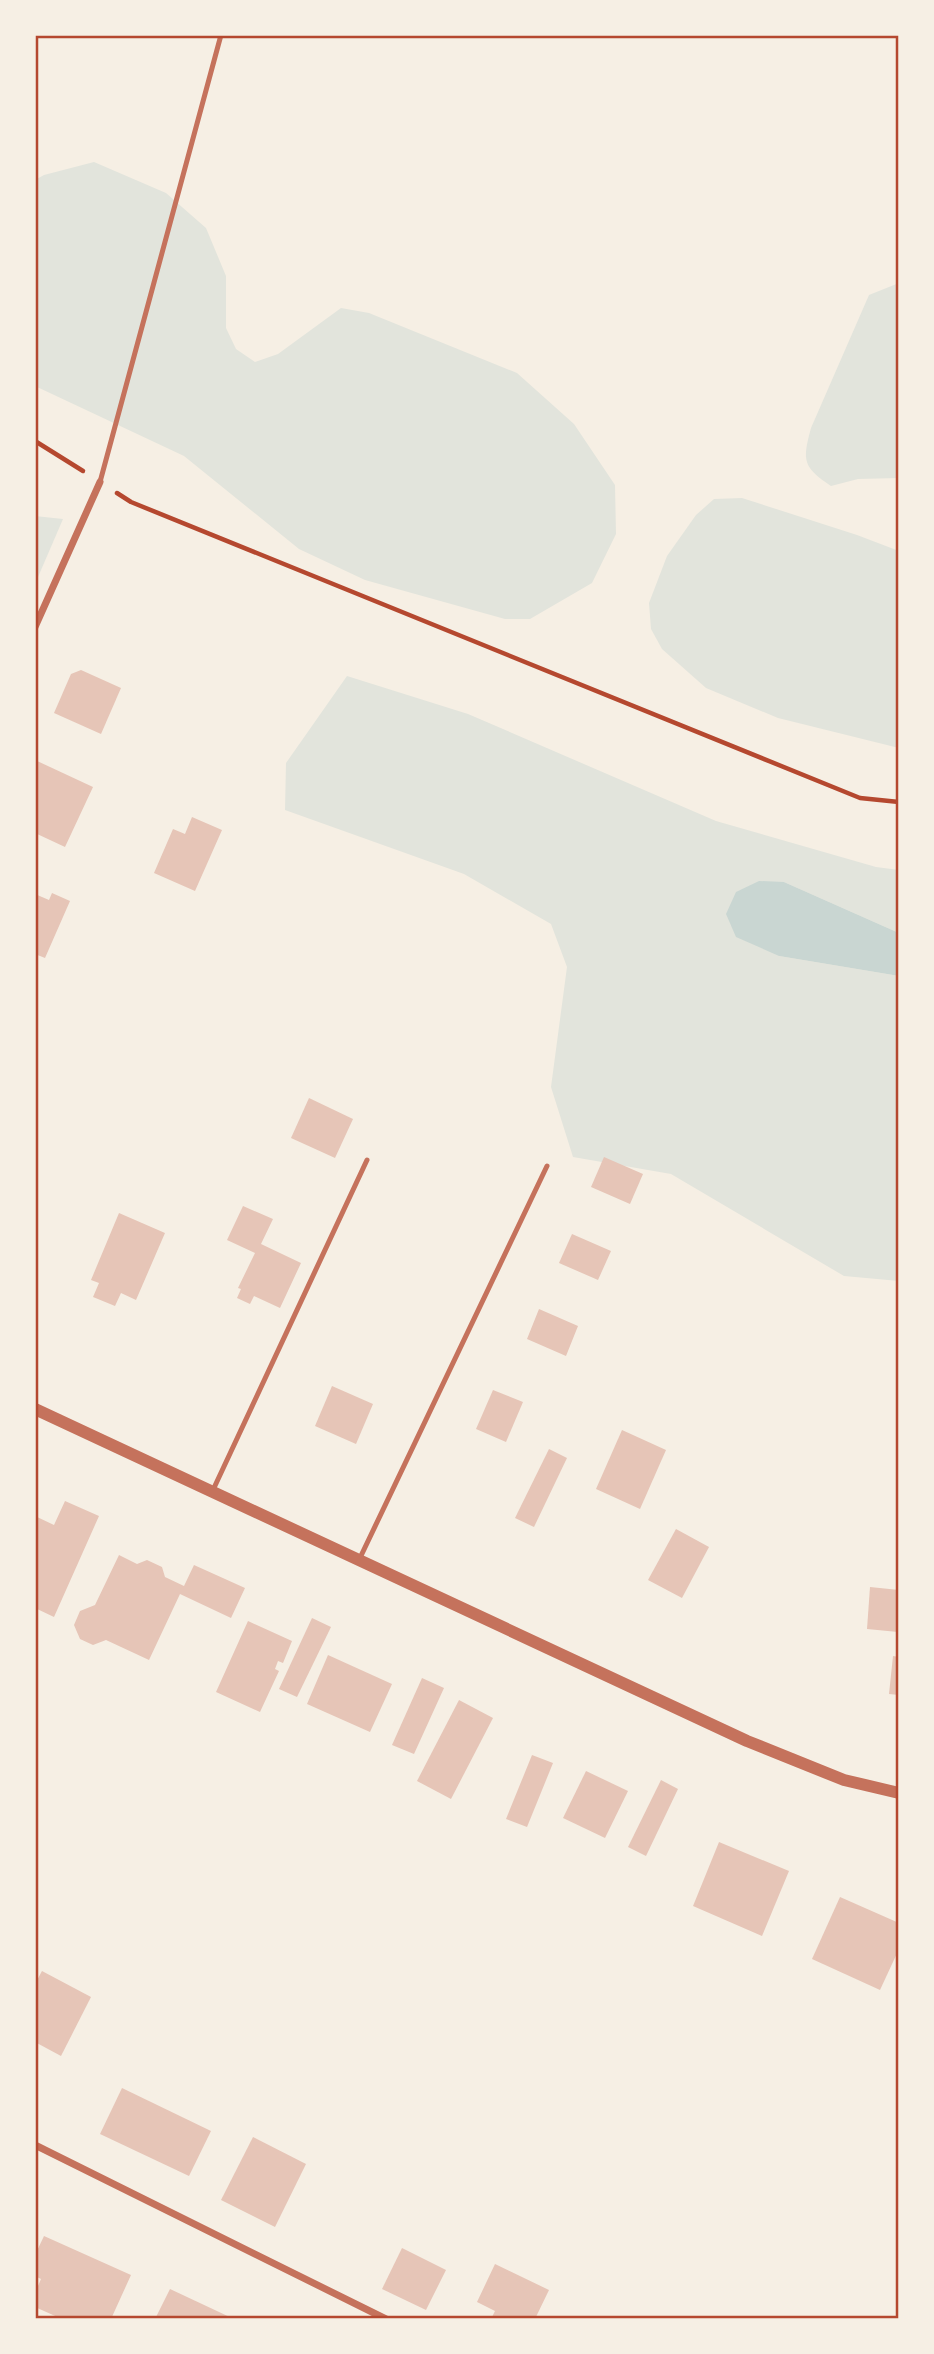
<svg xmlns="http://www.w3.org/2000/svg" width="934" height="2354" viewBox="0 0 934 2354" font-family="'Source Sans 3',sans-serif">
<rect width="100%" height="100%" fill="#f6efe4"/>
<!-- green -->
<g fill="#e2e4dc">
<polygon points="94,162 166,193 206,228 226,276 226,328 236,349 255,362 278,354 341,308 369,313 517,373 574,424 615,485 616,534 592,583 530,619 505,619 365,580 299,549 184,456 35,386 35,180 44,175"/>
<path d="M899 283V478L858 479 831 486C803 467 802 461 811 428L869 295Z"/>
<polygon points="742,498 857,535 899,551 899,748 778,718 706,688 662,649 651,629 649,603 667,556 696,515 714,499"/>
<polygon points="35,516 63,519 35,584"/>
<polygon points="347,676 468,714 716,821 876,867 899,870 899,933 784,882 779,956 899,976 899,1281 844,1276 671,1174 573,1157 551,1087 567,967 551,924 464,874 285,810 286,763"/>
</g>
<!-- water -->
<polygon fill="#c9d6d2" points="759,881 784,882 899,933 899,976 779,956 736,937 726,914 736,892"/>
<!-- building -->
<g fill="#e6c5b7">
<polygon points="81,670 121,688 101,734 54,713 71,674"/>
<polygon points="35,760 93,787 65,847 35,833"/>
<polygon points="192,817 222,830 195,891 154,873 173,829 185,834"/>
<polygon points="52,893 70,901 45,958 35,954 35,894 49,900"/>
<polygon points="309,1098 353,1119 335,1158 291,1138"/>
<polygon points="604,1157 643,1174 630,1204 591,1187"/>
<polygon points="243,1206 273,1219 261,1244 301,1263 280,1308 254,1296 250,1304 237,1298 241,1289 238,1288 255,1253 227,1240"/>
<polygon points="119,1213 165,1233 136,1300 121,1293 115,1306 93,1297 99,1283 91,1280"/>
<polygon points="572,1234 611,1251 598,1280 559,1263"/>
<polygon points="539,1309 578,1326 566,1356 527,1339"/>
<polygon points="332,1386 373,1404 356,1444 315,1426"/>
<polygon points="493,1390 523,1402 506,1442 476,1429"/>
<polygon points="622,1430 666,1450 640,1509 596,1489"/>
<polygon points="549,1449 567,1458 534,1527 515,1518"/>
<polygon points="65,1501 99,1516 54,1617 35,1608 35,1516 54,1525"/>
<polygon points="676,1529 709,1547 682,1598 648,1580"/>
<polygon points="119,1555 137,1564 147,1560 162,1567 165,1577 184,1586 194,1565 245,1588 231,1618 180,1594 149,1660 106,1640 93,1645 80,1639 74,1625 80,1611 95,1605"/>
<polygon points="870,1587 899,1590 898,1632 867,1629"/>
<polygon points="312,1618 331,1627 297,1697 279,1689"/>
<polygon points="248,1621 292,1641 283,1663 278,1661 275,1669 279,1671 260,1712 216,1692"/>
<polygon points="328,1655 392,1684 370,1732 307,1704"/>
<polygon points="893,1656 899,1657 899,1695 889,1694"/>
<polygon points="422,1678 444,1688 414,1754 392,1745"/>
<polygon points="459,1700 493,1718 451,1799 417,1781"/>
<polygon points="532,1755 553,1763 527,1827 506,1819"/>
<polygon points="586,1771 628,1791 605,1838 563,1818"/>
<polygon points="661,1780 678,1789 646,1856 628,1847"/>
<polygon points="719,1842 789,1871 762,1936 693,1906"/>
<polygon points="840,1897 899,1923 899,1949 880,1990 812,1959"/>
<polygon points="42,1971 91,1997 61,2056 35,2042 35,1984"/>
<polygon points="122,2088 211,2131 189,2176 100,2134"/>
<polygon points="253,2137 306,2164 275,2227 221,2200"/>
<polygon points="44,2236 131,2275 111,2319 62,2319 35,2307 35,2293 41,2279 35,2276 35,2255"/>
<polygon points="402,2248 446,2270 426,2310 382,2289"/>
<polygon points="495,2264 549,2290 535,2319 491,2319 495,2311 477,2302"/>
<polygon points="170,2289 234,2319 155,2319"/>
</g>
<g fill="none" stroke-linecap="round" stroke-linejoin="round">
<!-- path -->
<g stroke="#b5482f" stroke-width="4.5">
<polyline points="35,441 83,471"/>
<polyline points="117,493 131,502 860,798 899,802"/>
</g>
<!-- service -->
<g stroke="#c5725c" stroke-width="5">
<polyline points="100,482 221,35"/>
<polyline points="213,1490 367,1160"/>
<polyline points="359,1560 547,1166"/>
</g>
<!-- minor -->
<g stroke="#c5725c" stroke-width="7">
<polyline points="35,627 100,482"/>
<polyline points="35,2145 386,2319"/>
</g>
<!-- tertiary -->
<polyline stroke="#c5725c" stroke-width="12" points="35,1409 747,1741 844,1780 899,1793"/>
</g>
<!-- border -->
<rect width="934" height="2354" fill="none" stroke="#f6efe4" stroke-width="74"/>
<rect x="37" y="37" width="860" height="2280" fill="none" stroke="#b5482f" stroke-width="2.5"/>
</svg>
